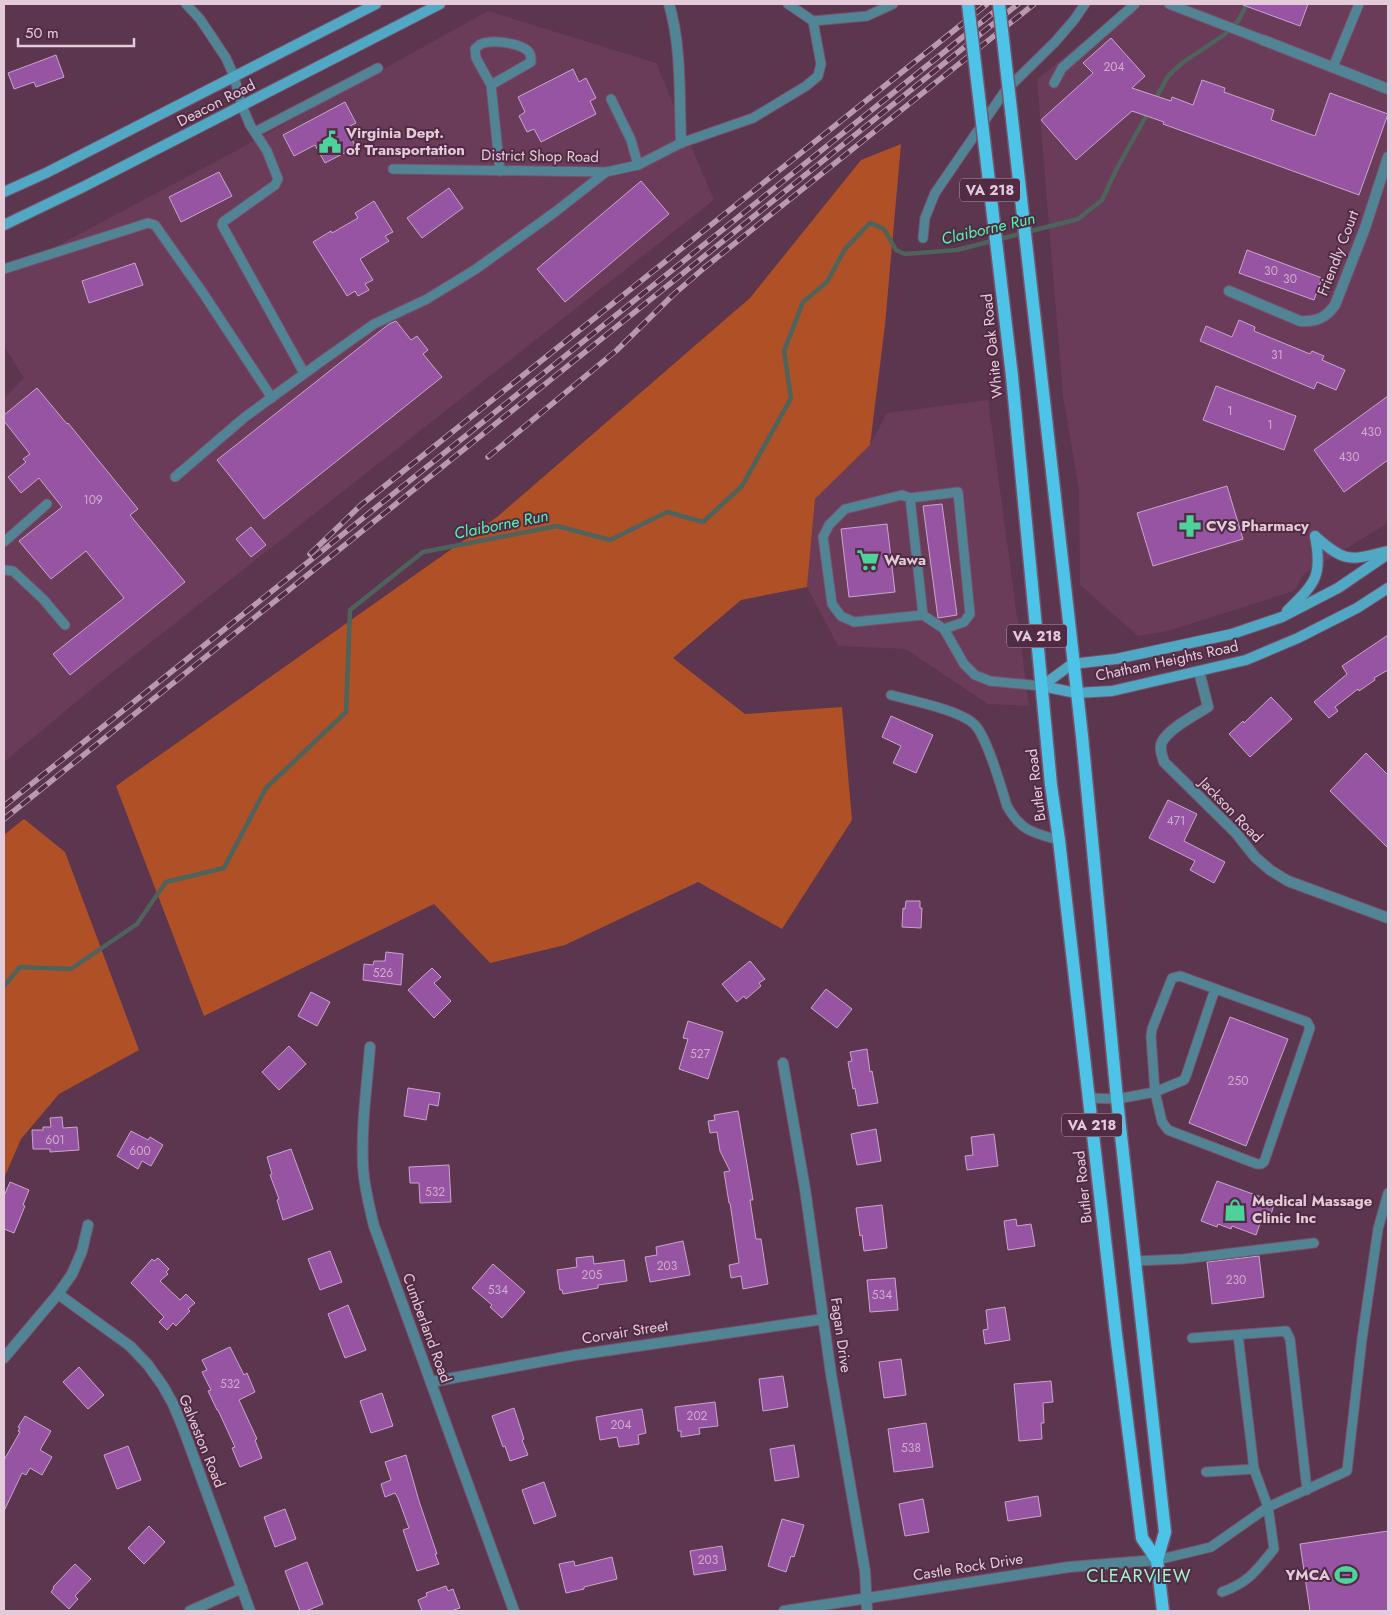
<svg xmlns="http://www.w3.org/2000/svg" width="1392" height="1615" viewBox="0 0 1392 1615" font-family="Jost,sans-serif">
<rect width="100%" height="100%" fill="#5c354e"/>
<!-- built -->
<g fill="#6a3c5a">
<polygon points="1130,4 1388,4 1388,523 1304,574 1294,591 1168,631 1138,636 1080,585 1079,490 1063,396 1037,79"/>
<polygon points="488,11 656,63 714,200 99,683 4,762 4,398 24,378 4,346 4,274 230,154"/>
<polygon points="988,400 1029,706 988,704 906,649 838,646 807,587 815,499 870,445 887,413"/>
</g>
<!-- forest -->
<g fill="#b05027">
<polygon points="901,144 885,325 870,445 815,499 807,587 741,600 673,658 745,714 842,707 852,820 782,929 698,882 565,945 490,963 434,904 204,1016 116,786 497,517 750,298 861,160"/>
<polygon points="24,819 65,852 139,1050 59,1094 21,1139 4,1178 4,835"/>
</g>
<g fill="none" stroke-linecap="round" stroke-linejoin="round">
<!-- stream -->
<g stroke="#4e635b" stroke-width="4.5">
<polyline points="1155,100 1168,76 1182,63 1224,35 1238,21 1247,4"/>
<polyline points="4,986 20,967 71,969 137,924 166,882 224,868 266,788 346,712 350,610 423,552 557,526 610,540 667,512 703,522 742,486 791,398 784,351 803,302 827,282 845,249 870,223 884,229 896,250 905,254 957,250 1078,219 1102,200 1117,168 1149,111"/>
</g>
</g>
<!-- building -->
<g fill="#9654a2" stroke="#c8a6cd">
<polygon points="1244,4 1308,4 1300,26 1243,5"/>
<polygon points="1111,38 1145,76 1132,88 1171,101 1172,97 1193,105 1202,80 1225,88 1224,92 1274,110 1271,120 1315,136 1330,93 1388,114 1359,195 1163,124 1164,122 1132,111 1076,160 1041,120 1093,73 1083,63"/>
<polygon points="56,55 64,77 36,87 34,82 14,89 8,73"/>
<polygon points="573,69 579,82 586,78 596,98 590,101 596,114 541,142 534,129 527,132 519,116 525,112 518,97"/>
<polygon points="345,102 356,123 346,128 356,147 325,163 315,145 294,156 283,135"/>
<polygon points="219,172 232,196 181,222 169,197"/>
<polygon points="641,181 669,214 565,302 537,269"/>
<polygon points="449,188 463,208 422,238 407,218"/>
<polygon points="374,201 393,232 385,236 389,241 360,259 373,280 365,284 369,290 358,296 355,291 347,296 313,242 331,231 332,233 358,218 355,213"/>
<polygon points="1247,250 1322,278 1314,300 1239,273"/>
<polygon points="135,263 143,285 89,303 82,281"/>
<polygon points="1239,320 1255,327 1254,331 1310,354 1312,351 1324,356 1322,360 1345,370 1336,390 1317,382 1314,389 1200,341 1206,326 1232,337"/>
<polygon points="396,321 411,340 417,336 428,350 423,354 442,377 264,519 217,460 389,324"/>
<polygon points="1216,386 1296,416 1284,450 1203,420"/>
<polygon points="37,388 67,424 68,423 138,509 130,515 185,582 70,675 53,654 124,598 86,551 51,579 19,541 62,507 39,478 21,493 8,477 26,462 23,459 30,454 4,421 4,415"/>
<polygon points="1388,396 1388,460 1344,492 1314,450"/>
<polygon points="1227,486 1243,539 1153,566 1137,513"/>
<polygon points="942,504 957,615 938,618 923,506"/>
<polygon points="887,524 895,592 849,597 841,529"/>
<polygon points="251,527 266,545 251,557 236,539"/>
<polygon points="1388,635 1388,670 1374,678 1375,680 1359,691 1358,689 1335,707 1338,711 1329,718 1314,702 1347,674 1342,666"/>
<polygon points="1271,697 1292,719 1250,757 1229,734 1243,721 1244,723"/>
<polygon points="891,716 933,735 916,773 893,763 901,746 882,737"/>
<polygon points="1366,753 1388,775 1388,848 1330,791"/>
<polygon points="1168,800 1197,814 1184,841 1225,862 1214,883 1190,870 1195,861 1149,838"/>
<polygon points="906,901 920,901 920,908 922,908 921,928 902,927 903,908 905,909"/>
<polygon points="386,952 403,954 401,985 363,980 364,964 373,965 374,961 385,961"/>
<polygon points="750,961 765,979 759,983 761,986 746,999 744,996 737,1002 722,984"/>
<polygon points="432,968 441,977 434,983 451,1001 434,1018 408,990"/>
<polygon points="826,989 852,1009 837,1028 811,1008"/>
<polygon points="311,992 330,1002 317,1026 298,1016"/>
<polygon points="1230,1017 1288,1039 1246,1146 1189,1123"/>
<polygon points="688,1021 723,1032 708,1079 679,1069 688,1039 683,1038"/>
<polygon points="289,1046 306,1064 279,1090 262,1072"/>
<polygon points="867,1049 870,1072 872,1071 878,1103 858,1106 855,1088 853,1089 848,1062 852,1061 850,1052"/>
<polygon points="408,1088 440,1093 438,1106 429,1104 426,1120 404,1116"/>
<polygon points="738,1111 753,1200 750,1200 756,1239 761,1239 768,1284 743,1289 741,1276 731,1278 729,1265 739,1263 730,1203 729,1203 724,1172 730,1171 720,1151 717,1132 710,1133 708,1121 715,1120 714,1115"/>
<polygon points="62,1117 63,1128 77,1127 79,1150 50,1152 50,1149 33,1149 32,1130 43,1130 43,1127 51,1127 50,1118"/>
<polygon points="876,1129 881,1161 857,1165 851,1134"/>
<polygon points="131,1131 148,1140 150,1137 163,1145 151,1166 142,1161 138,1169 117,1156"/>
<polygon points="994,1134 998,1166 967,1170 965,1156 973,1155 971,1137"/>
<polygon points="291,1149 313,1209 283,1220 277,1200 279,1199 270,1175 272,1174 267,1157"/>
<polygon points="449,1165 451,1202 420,1203 419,1183 410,1183 409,1167"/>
<polygon points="1217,1181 1275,1202 1270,1217 1263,1215 1256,1235 1232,1226 1231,1229 1218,1224 1217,1227 1201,1221"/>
<polygon points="10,1182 29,1190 23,1205 25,1206 14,1233 4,1229 4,1196"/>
<polygon points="882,1205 887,1248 864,1251 862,1235 860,1236 856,1208"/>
<polygon points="1016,1219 1017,1226 1031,1224 1035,1246 1008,1250 1004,1221"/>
<polygon points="683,1241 690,1275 650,1282 645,1257 657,1255 656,1247"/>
<polygon points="330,1251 342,1282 320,1290 308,1259"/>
<polygon points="593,1256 594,1264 624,1260 627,1281 598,1285 598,1288 563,1294 562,1290 560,1290 557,1270 577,1267 576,1258"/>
<polygon points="1259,1256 1264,1297 1212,1304 1207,1262"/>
<polygon points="158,1258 169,1269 166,1272 168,1274 160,1281 180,1300 186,1294 195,1303 188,1309 190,1311 176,1326 173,1323 167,1330 159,1322 164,1317 131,1283 152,1259 154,1261"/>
<polygon points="493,1264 525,1292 502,1318 490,1307 492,1305 472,1288"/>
<polygon points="895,1278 898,1310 870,1312 867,1280"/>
<polygon points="348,1305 366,1350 345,1358 328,1314"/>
<polygon points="1005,1307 1010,1340 985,1344 983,1330 988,1329 986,1310"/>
<polygon points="230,1347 244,1375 247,1373 255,1392 239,1400 257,1439 255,1440 262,1458 240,1467 232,1448 235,1447 218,1410 217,1410 208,1391 211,1390 202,1372 207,1370 202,1360"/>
<polygon points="901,1359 906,1395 884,1398 879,1362"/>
<polygon points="79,1367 104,1395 88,1409 63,1382"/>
<polygon points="783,1376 788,1407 763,1411 759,1379"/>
<polygon points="1051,1381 1053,1402 1043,1403 1044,1423 1041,1423 1042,1439 1019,1441 1014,1384"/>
<polygon points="382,1393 393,1426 371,1433 360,1401"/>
<polygon points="715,1402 718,1426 699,1428 700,1434 681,1437 681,1431 678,1431 675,1407"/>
<polygon points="514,1408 524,1439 522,1440 528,1455 510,1461 505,1446 503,1447 492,1416"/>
<polygon points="642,1409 646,1433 638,1435 639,1444 619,1447 617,1437 600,1440 596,1417"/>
<polygon points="25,1416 51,1431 40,1450 52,1457 42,1475 30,1468 26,1475 22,1473 4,1511 4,1460 20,1432 18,1431 20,1428 18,1427"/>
<polygon points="926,1423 933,1467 894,1472 888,1429"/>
<polygon points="794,1445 799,1477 775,1481 770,1449"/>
<polygon points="128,1446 141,1480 117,1489 104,1455"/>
<polygon points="406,1455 419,1501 437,1554 435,1554 439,1564 417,1571 403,1530 409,1528 398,1498 395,1493 385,1497 381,1484 391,1480 385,1462"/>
<polygon points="544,1482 556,1516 534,1524 522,1490"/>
<polygon points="1038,1496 1041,1516 1008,1521 1005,1502"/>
<polygon points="923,1499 929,1532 905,1536 899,1504"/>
<polygon points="285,1509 296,1539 275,1547 264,1517"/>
<polygon points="782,1519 804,1525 794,1557 791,1556 786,1572 768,1566"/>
<polygon points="149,1526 165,1542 144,1564 128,1548"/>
<polygon points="1388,1531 1388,1611 1310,1611 1300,1544"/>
<polygon points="722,1546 726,1570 694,1575 690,1551"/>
<polygon points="612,1557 617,1579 584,1587 584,1589 566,1593 559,1564 574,1561 575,1566"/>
<polygon points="307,1562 323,1604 306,1611 300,1611 285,1571"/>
<polygon points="75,1564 91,1579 75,1596 78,1599 69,1609 51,1592 54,1588 53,1587"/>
<polygon points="446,1586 448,1591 453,1589 460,1608 451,1611 422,1611 418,1600 427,1596 426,1593"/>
</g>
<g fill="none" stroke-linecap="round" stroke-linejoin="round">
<defs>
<g id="lane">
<polyline points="186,4 200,19 226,58 234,76 242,106 250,125 267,151 278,179 275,185 223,222 222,225 304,373"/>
<polyline points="788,4 813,21 867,16 893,4"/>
<polyline points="1169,4 1263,40"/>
<polyline points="1333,67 1359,4"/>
<polyline points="1054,83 1062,68 1135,4"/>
<path d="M491 85 531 62C531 57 531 54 528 51 520 43 491 39 481 44 479 45 477 47 475 49L476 58 491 85 500 171"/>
<polyline points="611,99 631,140 638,165"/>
<polyline points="255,132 378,68"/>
<polyline points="393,169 606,172 638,165 681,143 753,118 806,86 818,76 821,64 813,21"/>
<polyline points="923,238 925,218 935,193 1005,91 1055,42 1074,20 1085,4"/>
<polyline points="4,269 148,223 155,225 203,293 272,398"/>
<polyline points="175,477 245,417 319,363 374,324 427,299 476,269 555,212 606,172"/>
<polyline points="910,498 958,492 970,614 964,622 944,629"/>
<polyline points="4,542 47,504"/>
<polyline points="4,570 13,571 43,599 65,625"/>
<polyline points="923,615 910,498 902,495 845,509 829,525 823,537 832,604 841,616 854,622 923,615 944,629 964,664 975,675 990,681 1042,686"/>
<path d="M891 695C913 701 959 710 974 724 987 736 1001 787 1007 806 1021 831 1033 833 1059 840"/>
<polyline points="1089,1098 1117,1099 1155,1092 1162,1122 1168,1130 1257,1164 1261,1164 1264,1162 1310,1028 1307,1022 1180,976 1172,978 1152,1029 1151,1037 1155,1092 1184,1080 1186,1076 1215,989"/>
<polyline points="1135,1261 1183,1259 1314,1243"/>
<polyline points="1192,1338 1286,1331 1290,1339 1307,1490"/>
<polyline points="1206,1472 1254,1469"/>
<polyline points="1157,1560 1211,1547 1268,1507 1347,1471 1362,1339 1378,1229 1388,1193"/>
<path d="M1222 1592C1249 1582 1256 1571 1274 1549L1268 1507 1254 1469 1238 1335"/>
</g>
<g id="street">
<path d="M669 4C682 48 679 97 681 143"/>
<polyline points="1263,40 1388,89"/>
<path d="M1229 291 1300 321C1316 322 1326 318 1335 305L1365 228 1388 157"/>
<path d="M1199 671 1208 707C1195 715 1168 729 1162 742 1159 748 1162 755 1164 762L1236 833 1255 857 1270 870 1288 881 1388 918"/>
<path d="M370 1047C367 1086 361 1126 363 1166 364 1186 369 1206 374 1226L514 1611"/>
<polyline points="783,1063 805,1189 831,1374 865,1571 867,1611"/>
<polyline points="58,1294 130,1346 148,1365 163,1386 173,1404 183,1428 250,1611"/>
<polyline points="4,1358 58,1294 72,1274 82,1251 88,1225"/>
<polyline points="431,1382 576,1355 824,1319"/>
<polyline points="190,1611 242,1588"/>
<polyline points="784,1611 1069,1567 1157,1560"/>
</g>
<g id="secondary">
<polyline points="4,192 46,173 376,4"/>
<polyline points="4,225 83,187 440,4"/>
<path d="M1315 536C1346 564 1350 560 1388 551"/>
<path d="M1287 611C1315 583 1323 577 1315 536"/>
<polyline points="1042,686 1072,664 1116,659 1232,634 1282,617 1338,588 1388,554"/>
<polyline points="1042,686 1076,693 1112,691 1246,660 1298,638 1357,608 1388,588"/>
</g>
<g id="primary">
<polyline points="1016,154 1082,736 1117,1099 1165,1532 1157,1560 1163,1611"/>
<polyline points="1012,376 1051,785 1059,840 1116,1334 1142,1538 1157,1560"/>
</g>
</defs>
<!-- lane casing -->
<use href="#lane" stroke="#77536a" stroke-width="11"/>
<!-- street casing -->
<use href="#street" stroke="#77536a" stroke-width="12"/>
<!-- secondary casing -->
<use href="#secondary" stroke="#77536a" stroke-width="12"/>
<!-- primary casing -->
<use href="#primary" stroke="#77536a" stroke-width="15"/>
<!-- lane -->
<use href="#lane" stroke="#518596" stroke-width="9"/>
<!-- street -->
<use href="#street" stroke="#518596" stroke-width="10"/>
<!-- secondary -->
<use href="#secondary" stroke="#50a8c4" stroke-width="10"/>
<!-- primary -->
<use href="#primary" stroke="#4cc3e7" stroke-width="12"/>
<defs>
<g id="rail">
<polyline points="488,457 617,350 673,295 704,268 1034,4"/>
<polyline points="310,554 361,505 987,4"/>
<polyline points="4,806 1004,4"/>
<polyline points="4,819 1018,4"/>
</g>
</defs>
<!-- rail casing -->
<use href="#rail" stroke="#b89aad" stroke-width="5.5"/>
<!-- rail -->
<use href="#rail" stroke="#512b44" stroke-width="4" stroke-dasharray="11" stroke-linecap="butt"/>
<defs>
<g id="primary-bridge">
<polyline points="968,4 1012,376"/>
<polyline points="999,4 1016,154"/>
</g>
</defs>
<!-- primary-bridge casing -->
<use href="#primary-bridge" stroke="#77536a" stroke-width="15" stroke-linecap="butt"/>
<!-- primary-bridge -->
<use href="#primary-bridge" stroke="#4cc3e7" stroke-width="12"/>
</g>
<!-- icons -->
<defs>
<symbol id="civic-bare" viewBox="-9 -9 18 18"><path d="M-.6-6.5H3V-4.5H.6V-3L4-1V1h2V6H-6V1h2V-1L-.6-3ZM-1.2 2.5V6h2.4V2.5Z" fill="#4dd39a" stroke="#512b44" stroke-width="2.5" paint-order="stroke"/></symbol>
<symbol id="pharmacy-bare" viewBox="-9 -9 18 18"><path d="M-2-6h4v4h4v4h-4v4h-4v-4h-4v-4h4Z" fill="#4dd39a" stroke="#512b44" stroke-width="2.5" paint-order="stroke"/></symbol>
<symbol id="supermarket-bare" viewBox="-9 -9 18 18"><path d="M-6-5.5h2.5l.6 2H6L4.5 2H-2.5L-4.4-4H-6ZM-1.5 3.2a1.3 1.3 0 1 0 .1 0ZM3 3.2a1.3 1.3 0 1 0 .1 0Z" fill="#4dd39a" stroke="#512b44" stroke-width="2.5" paint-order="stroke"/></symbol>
<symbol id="shop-bare" viewBox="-9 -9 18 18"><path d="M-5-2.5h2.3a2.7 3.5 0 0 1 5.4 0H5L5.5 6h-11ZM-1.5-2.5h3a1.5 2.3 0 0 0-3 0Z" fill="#4dd39a" stroke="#512b44" stroke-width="2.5" paint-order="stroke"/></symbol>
<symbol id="stadium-bare" viewBox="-9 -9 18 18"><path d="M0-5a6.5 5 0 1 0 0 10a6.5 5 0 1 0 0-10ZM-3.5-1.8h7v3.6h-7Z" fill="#4dd39a" stroke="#512b44" stroke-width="2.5" paint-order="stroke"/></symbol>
</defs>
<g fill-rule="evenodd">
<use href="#civic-bare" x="314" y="126" width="32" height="32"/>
<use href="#pharmacy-bare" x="1174" y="510" width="32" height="32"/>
<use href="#supermarket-bare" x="852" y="544" width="32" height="32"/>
<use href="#shop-bare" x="1219" y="1194" width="32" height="32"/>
<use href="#stadium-bare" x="1330" y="1559" width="32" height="32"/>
</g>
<g text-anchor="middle" stroke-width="4" stroke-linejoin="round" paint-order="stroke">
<!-- number labels -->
<g font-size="12" fill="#d0adcc">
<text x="1114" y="71">204</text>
<text x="1271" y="275">30</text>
<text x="1290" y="283">30</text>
<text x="1277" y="359">31</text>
<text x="1230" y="415">1</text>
<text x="1270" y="429">1</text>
<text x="1371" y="436">430</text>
<text x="1349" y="461">430</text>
<text x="93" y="504">109</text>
<text x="1176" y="825">471</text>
<text x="383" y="977">526</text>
<text x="700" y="1058">527</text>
<text x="1238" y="1085">250</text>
<text x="55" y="1144">601</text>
<text x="140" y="1155">600</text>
<text x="435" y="1196">532</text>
<text x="667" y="1270">203</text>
<text x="592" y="1279">205</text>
<text x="1236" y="1284">230</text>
<text x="498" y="1294">534</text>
<text x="882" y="1299">534</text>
<text x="230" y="1388">532</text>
<text x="697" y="1420">202</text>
<text x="621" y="1429">204</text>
<text x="911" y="1452">538</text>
<text x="708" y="1564">203</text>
</g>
<!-- shield labels -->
<g fill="#512b44" stroke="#b89bad" stroke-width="1">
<rect x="960" y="178.5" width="60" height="23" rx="4"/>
<rect x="1007" y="624.5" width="60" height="23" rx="4"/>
<rect x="1062" y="1113.5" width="60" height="23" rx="4"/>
</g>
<g font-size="14" font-weight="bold" fill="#e4cbda">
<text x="990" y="195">VA 218</text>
<text x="1037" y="641">VA 218</text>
<text x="1092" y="1130">VA 218</text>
</g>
<!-- street labels -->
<g font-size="15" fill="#e4cbda" stroke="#512b44">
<text transform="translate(216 103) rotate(-27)" y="5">Deacon Road</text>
<text transform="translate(540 156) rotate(1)" y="5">District Shop Road</text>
<text transform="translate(1338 253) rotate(-69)" y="5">Friendly Court</text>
<text transform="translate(992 346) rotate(-96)" y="5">White Oak Road</text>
<text transform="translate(1167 661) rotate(-12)" y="5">Chatham Heights Road</text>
<text transform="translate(1036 785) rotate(-97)" y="5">Butler Road</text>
<text transform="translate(1231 810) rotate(46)" y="5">Jackson Road</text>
<text transform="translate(1083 1187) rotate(-96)" y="5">Butler Road</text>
<text transform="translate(427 1328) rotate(70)" y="5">Cumberland Road</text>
<text transform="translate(625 1332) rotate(-9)" y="5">Corvair Street</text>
<text transform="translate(841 1335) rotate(82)" y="5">Fagan Drive</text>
<text transform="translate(202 1441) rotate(68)" y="5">Galveston Road</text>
<text transform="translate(968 1567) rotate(-9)" y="5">Castle Rock Drive</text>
</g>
<!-- poi labels -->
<g font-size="15" font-weight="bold" fill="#e4cbda" stroke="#512b44" text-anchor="start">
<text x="346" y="138">Virginia Dept.<tspan x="346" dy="17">of Transportation</tspan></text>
<text x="1206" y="531">CVS Pharmacy</text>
<text x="884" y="565">Wawa</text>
<text x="1252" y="1206">Medical Massage<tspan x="1252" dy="17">Clinic Inc</tspan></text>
<text x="1330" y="1580" text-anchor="end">YMCA</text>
</g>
<!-- water labels -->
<g font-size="16" font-style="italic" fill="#51f6b2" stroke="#512b44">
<text transform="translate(988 228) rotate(-13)" y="6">Claiborne Run</text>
<text transform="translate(501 524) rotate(-11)" y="6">Claiborne Run</text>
</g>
<!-- quarter labels -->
<g font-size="18" letter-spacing="1" fill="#a1f4cb" stroke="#512b44">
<text x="1139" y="1582">CLEARVIEW</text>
</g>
</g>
<!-- border -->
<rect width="1392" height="1615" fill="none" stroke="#e4cbda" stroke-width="10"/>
<!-- scale -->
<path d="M18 38v8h116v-8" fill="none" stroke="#e4cbda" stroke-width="2.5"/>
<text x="25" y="38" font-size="15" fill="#e4cbda" stroke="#512b44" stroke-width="4" paint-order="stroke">50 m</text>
</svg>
